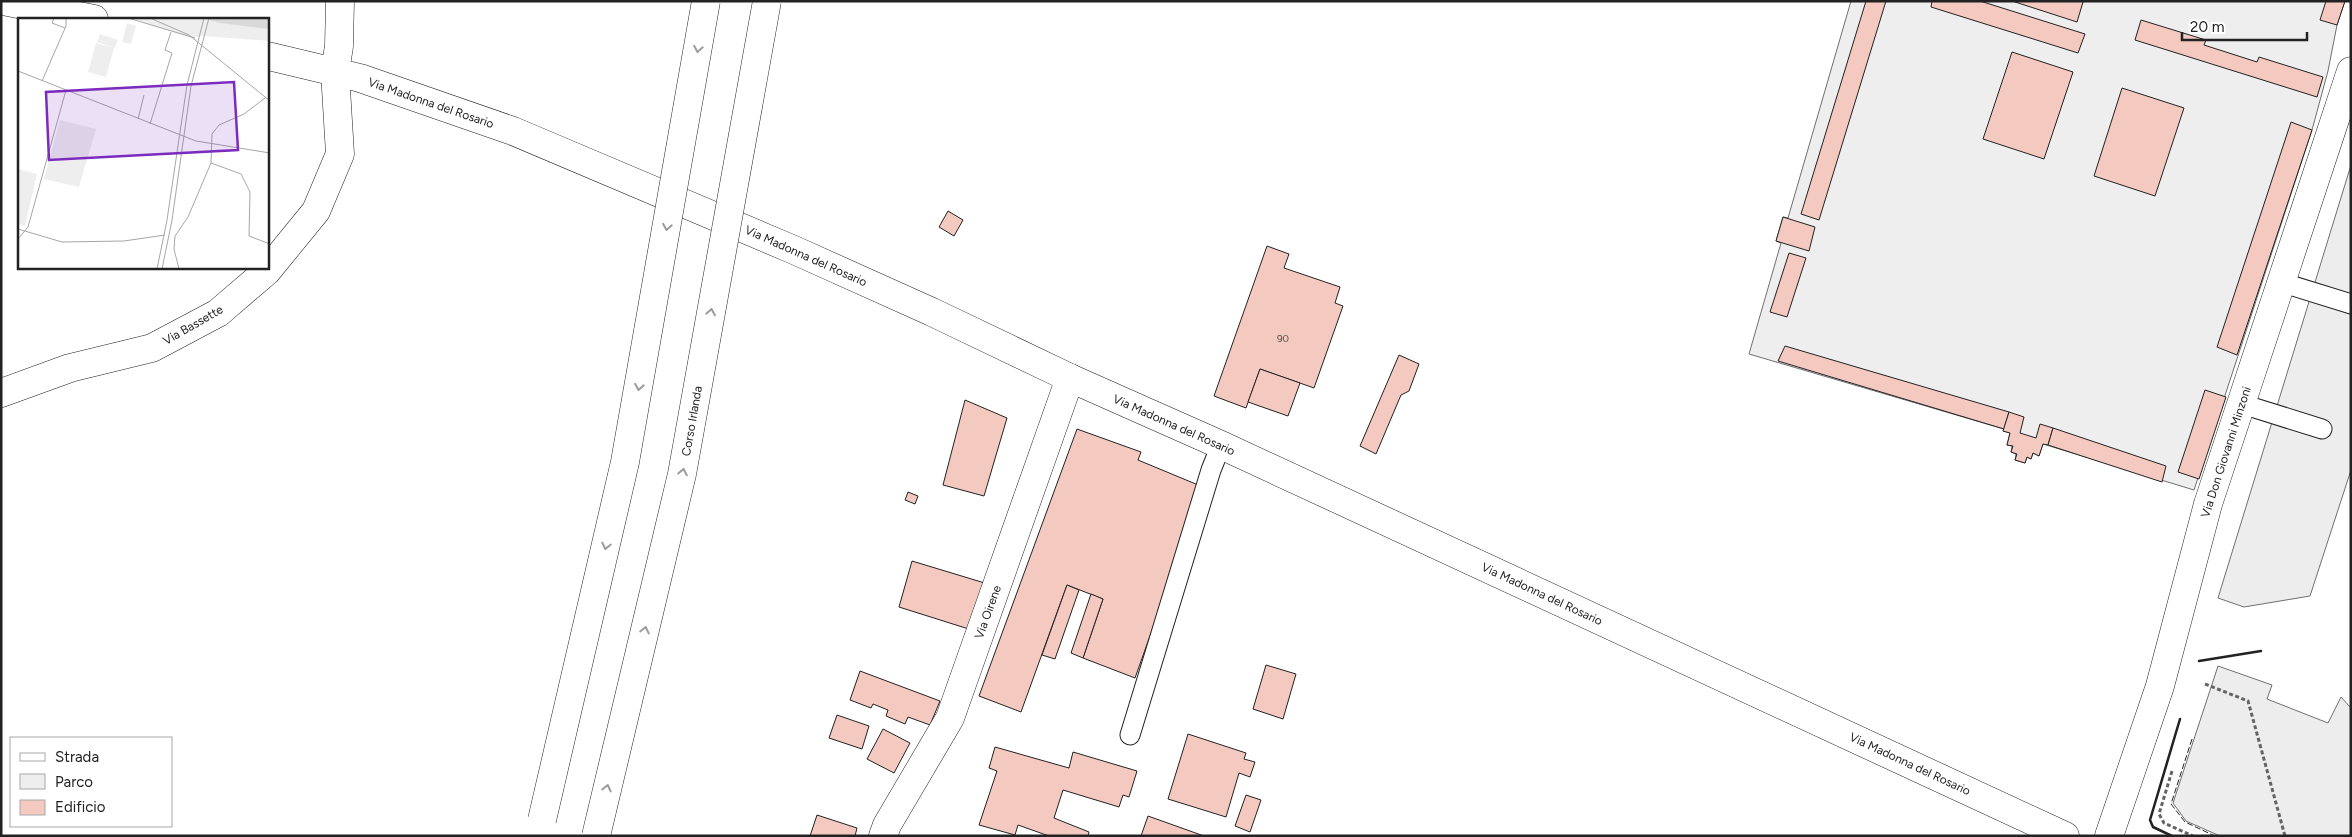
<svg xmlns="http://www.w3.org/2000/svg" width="2352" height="837" viewBox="0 0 2352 837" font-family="Figtree,sans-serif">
<rect width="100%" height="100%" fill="#fff"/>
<!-- green -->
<polygon fill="#eee" stroke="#6f6f6f" points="1851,1 2345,1 2337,25 2328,71 2312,130 2194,490 2043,444 2039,456 2033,453 2031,459 2027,457 2025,463 2015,460 2016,454 2011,452 2012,446 2007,445 2010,433 2003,431 2004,429 1749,354 1781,243 1776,241 1783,217 1788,218"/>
<!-- parking -->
<g fill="#ededed" stroke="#6f6f6f">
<polygon points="2351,165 2351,470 2310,596 2244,607 2218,598"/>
<polygon points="2218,666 2272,685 2267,699 2328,723 2341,697 2351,708 2351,836 2220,836 2186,821 2173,803"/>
</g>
<!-- building -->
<g fill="#f3c9c0" stroke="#222">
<polygon points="1866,1 1886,1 1819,220 1801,214"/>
<polygon points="1932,1 1980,1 2085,34 2078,53 1931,7"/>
<polygon points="2012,1 2080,1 2083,2 2077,22"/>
<polygon points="2326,1 2345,1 2337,25 2320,20"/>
<polygon points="2141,20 2206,40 2204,45 2257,62 2259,57 2323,77 2317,97 2135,40"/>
<polygon points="2012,52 2073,72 2044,159 1983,139"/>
<polygon points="2122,88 2184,108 2155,196 2094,176"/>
<polygon points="2291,122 2312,130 2237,355 2217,347"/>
<polygon points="948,211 963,220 954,236 939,227"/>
<polygon points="1783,217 1815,227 1809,251 1776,241"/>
<polygon points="1267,246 1289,254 1284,268 1340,287 1335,303 1343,306 1314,388 1260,369 1246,408 1214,396"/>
<polygon points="1789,253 1806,258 1787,317 1770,312"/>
<polygon points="1785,346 2009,412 2004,429 1778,361"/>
<polygon points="1399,355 1419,364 1409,391 1401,395 1376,454 1360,446"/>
<polygon points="1260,369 1300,383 1288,416 1248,402"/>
<polygon points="2205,390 2226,397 2199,479 2178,472"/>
<polygon points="965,400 1007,418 984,496 943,485"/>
<polygon points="2009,412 2024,417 2020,433 2036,438 2040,424 2053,428 2048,445 2043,444 2039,456 2033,453 2031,459 2027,457 2025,463 2015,460 2017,454 2011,452 2013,446 2007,445 2010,433 2003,431"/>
<polygon points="2053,428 2166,466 2162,482 2048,445"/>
<polygon points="1077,429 1141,452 1138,460 1203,487 1135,678 1083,658 1103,599 1067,585 1021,712 979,696"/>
<polygon points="908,492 918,496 915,504 905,500"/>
<polygon points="912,561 988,584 975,631 899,607"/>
<polygon points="1067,585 1079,590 1055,659 1042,655"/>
<polygon points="1091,594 1103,599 1083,658 1071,653"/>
<polygon points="1266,665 1296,674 1283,719 1253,709"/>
<polygon points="860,671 940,701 930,725 908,717 905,724 886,716 888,710 873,704 871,708 850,700"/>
<polygon points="837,715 869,726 862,749 829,738"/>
<polygon points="883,729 910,743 894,773 867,759"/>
<polygon points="1188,734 1246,753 1244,759 1255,762 1250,777 1239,773 1226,817 1168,799"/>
<polygon points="995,747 1069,768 1073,752 1137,771 1129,797 1123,795 1119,807 1063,790 1054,818 1089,832 1088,836 1049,836 1018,825 1015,835 979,825 997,771 989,768"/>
<polygon points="1246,795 1261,800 1250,832 1235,826"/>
<polygon points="817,815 857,828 855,836 810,836"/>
<polygon points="1148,816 1204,836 1141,836"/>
</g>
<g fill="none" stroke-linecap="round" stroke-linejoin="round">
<defs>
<g id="lane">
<polyline points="2280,282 2351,304"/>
<polyline points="2242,404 2322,429"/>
<polyline points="1130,735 1211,470 1221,445"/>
</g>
<g id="street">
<polyline points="1,393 70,368 152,348 218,313 267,271 316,211 340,154 335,72 339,46 340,1"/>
<polyline points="883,836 887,825 950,718 1070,378"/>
<polyline points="2109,836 2160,686 2208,504 2351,71"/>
</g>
<g id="secondary">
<polyline points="3,1 94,19"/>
<polyline points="268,56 360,78 513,131 794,250 932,312 1070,378 1221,445 2065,836"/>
</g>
</defs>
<!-- lane casing -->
<use href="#lane" stroke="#222" stroke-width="21"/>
<!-- street casing -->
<use href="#street" stroke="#222" stroke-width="29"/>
<!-- secondary casing -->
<use href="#secondary" stroke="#222" stroke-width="29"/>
<!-- path -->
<g stroke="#646464" stroke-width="3" stroke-dasharray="4 2.5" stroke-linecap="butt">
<polyline points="2205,684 2248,701 2285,836"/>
<polyline points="2172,771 2159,814 2164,823 2193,836"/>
</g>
<!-- lane -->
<use href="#lane" stroke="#fff" stroke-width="19"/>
<!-- street -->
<use href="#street" stroke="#fff" stroke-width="28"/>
<!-- secondary -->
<use href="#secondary" stroke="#fff" stroke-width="28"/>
<defs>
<g id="highway-bridge">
<polyline points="542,820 625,462 706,1"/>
<polyline points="596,836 682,474 767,1"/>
</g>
</defs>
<!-- highway-bridge casing -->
<use href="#highway-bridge" stroke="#222" stroke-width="29" stroke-linecap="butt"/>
<!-- highway-bridge -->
<use href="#highway-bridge" stroke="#fff" stroke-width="28"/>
<!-- fence -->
<polyline stroke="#222" stroke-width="1" stroke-dasharray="6 2.5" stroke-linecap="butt" points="2192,739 2171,804 2185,822 2215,836"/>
<!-- wall -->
<g stroke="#222" stroke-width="2.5">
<polyline points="2199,661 2261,651"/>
<polyline points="2172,836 2153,827 2150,820 2180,719"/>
</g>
</g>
<!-- one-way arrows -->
<defs><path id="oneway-chevron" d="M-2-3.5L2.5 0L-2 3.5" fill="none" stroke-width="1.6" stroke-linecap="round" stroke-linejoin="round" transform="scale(1.25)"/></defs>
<g stroke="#9c9c9c">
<use href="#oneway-chevron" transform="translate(698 49) rotate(100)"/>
<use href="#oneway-chevron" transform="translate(667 227) rotate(100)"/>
<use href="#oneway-chevron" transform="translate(711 312) rotate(-80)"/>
<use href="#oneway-chevron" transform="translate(639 387) rotate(100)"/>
<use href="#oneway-chevron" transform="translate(683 472) rotate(-79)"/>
<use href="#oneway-chevron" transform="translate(606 546) rotate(103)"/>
<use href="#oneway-chevron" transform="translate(645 630) rotate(-77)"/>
<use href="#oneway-chevron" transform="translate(607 788) rotate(-77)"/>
</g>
<g text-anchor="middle" stroke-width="4" stroke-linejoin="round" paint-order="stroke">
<!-- number labels -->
<g font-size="10" fill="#564c4a">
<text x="1283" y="342">90</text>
</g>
<!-- street labels -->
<g font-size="12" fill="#222" stroke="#fff">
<text transform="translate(431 103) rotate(19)" y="4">Via Madonna del Rosario</text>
<text transform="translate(806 256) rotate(24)" y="4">Via Madonna del Rosario</text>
<text transform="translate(193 325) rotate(-30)" y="4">Via Bassette</text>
<text transform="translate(692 421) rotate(-80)" y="4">Corso Irlanda</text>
<text transform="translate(1174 425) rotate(24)" y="4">Via Madonna del Rosario</text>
<text transform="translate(2226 452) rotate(-72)" y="4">Via Don Giovanni Minzoni</text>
<text transform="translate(1542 594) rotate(25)" y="4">Via Madonna del Rosario</text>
<text transform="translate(988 612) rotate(-70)" y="4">Via Oirene</text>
<text transform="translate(1910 764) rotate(25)" y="4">Via Madonna del Rosario</text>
</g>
</g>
<!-- overview -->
<g transform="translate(18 18)">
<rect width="251" height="251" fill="#fff"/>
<path d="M114 0H184L236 8 251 11V23L185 18 172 20ZM109 5 118 8 113 26 104 24ZM82 16 100 22 97 30 79 24ZM78 25 96 30 88 59 70 54ZM42 102 78 111 61 169 26 161ZM0 151 19 156 7 208 0 206Z" fill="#eee"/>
<path d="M184 0H251V11L202 5Z" fill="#d9d9d9"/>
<path fill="none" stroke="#a7a7a7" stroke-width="1" d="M36 0 34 5 47 10M110 0 177 20M132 0 171 17 252 83M0 53 178 123 252 135M24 63 48 8V0M120 101 126 77M132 106 154 35 147 32 153 14M193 145 223 156 232 174 231 218 252 226M0 211 44 224 106 223 147 217M0 221 10 209 48 72M139 251 149 202 169 67 186 0M144 251 154 202 173 68 191 0M161 251 156 231 157 218 170 199 193 145 194 116 201 107 226 96 247 80"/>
<path fill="#7b2cbf" fill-opacity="0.15" stroke="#7b2cbf" stroke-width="2.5" d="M216 64 220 132 31 142 28 74Z"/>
<rect width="251" height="251" fill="none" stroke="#222" stroke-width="2.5"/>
</g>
<!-- border -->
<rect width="2352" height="837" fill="none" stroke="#222222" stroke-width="5"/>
<!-- legend -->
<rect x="10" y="737" width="162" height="90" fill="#ffffff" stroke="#a7a7a7"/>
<rect x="20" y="753" width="25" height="8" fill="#ffffff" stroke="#a7a7a7"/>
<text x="55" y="762" font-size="15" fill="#222222">Strada</text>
<rect x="20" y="774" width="25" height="15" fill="#eeeeee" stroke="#a7a7a7"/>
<text x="55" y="787" font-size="15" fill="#222222">Parco</text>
<rect x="20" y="800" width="25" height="15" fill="#f3c9c0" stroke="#a7a7a7"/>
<text x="55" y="812" font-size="15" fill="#222222">Edificio</text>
<!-- scale -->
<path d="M2182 32v8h125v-8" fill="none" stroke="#222222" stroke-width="2.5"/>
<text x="2190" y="32" font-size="15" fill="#222222" stroke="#ffffff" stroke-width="4" paint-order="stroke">20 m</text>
</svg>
